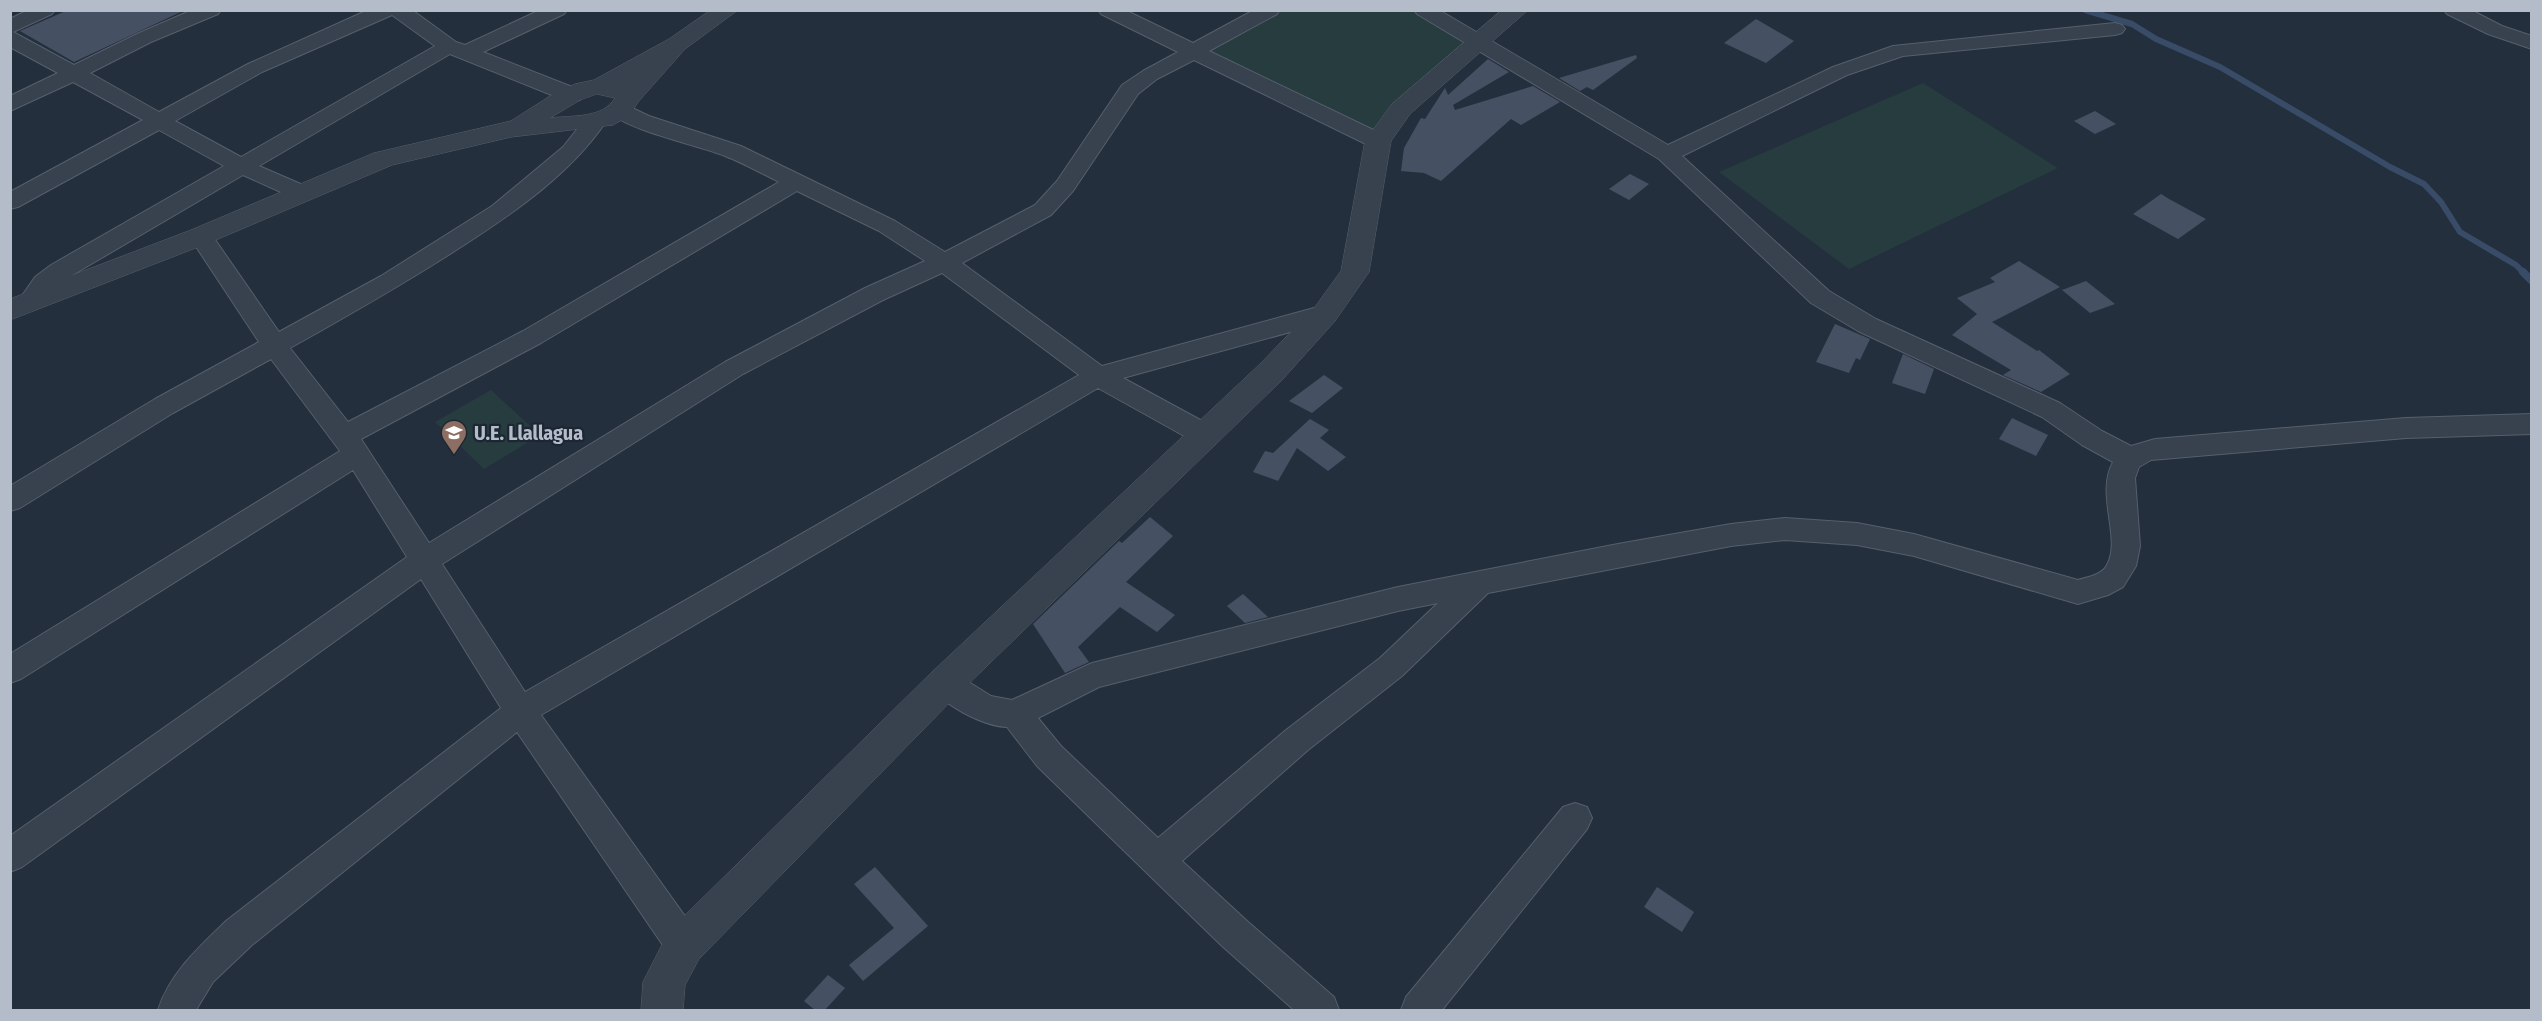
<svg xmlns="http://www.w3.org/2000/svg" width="2542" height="1021" viewBox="0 0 2542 1021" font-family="'Fira Sans Condensed',sans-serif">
<rect width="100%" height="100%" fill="#242f3e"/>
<!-- green -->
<g fill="#263c3f">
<polygon points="1270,10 1424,11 1479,41 1378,141 1192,52"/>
<polygon points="1923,83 2058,168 1849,269 1719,172"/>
<polygon points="491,390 540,435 484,469 435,422"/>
</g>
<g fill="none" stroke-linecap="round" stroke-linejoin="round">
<!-- stream-far1 -->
<polyline stroke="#394c67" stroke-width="6" points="2085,10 2132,24 2156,39 2220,67 2390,167 2424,184 2441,202 2460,232 2516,265 2524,273"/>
<!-- stream -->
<polyline stroke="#394c67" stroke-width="8" points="2523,272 2532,281"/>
</g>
<!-- building -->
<g fill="#455162">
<polygon points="68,10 185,10 74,62 20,31"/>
<polygon points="1756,19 1794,41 1766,63 1724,43"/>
<polygon points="1636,55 1637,58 1593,90 1587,87 1580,91 1559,78"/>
<polygon points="1488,59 1509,72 1453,105 1455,110 1533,86 1560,102 1521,125 1511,119 1441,181 1424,173 1401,171 1404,148 1421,118 1425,119 1445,88 1448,95"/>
<polygon points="2095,111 2116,124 2095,134 2074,121"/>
<polygon points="1630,174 1649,184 1629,200 1609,189"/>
<polygon points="2161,194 2169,199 2206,219 2178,239 2133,214"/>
<polygon points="2019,261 2060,287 1992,322 2037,351 2039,350 2070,374 2041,392 2003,375 2011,370 1952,335 1977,314 1957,298 1995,282 1990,278"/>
<polygon points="2086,281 2115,304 2090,313 2062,290"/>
<polygon points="1835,324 1870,339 1860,360 1856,358 1849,373 1816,362"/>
<polygon points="1903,354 1934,369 1925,394 1892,383"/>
<polygon points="1324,375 1343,388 1312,413 1289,401"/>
<polygon points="2012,418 2048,435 2036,456 1999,439"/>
<polygon points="1310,419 1329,430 1320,438 1346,457 1328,471 1297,448 1278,481 1253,472 1265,451 1273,453"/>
<polygon points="1150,517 1173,536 1126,582 1175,615 1157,632 1120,607 1078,647 1089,662 1065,673 1033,624 1119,541 1122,543"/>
<polygon points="1243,594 1268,617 1245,623 1227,606"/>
<polygon points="875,867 928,926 863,981 849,965 894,928 854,884"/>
<polygon points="1657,887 1694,912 1682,932 1644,907"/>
<polygon points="828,975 845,988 824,1011 816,1011 804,1001"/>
</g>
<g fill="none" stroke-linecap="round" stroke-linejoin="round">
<defs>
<g id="minor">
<path d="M28 10H55L52 14 13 32 74 65 137 34 192 10H221L218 14 151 42 90 73 159 112 248 64 368 10H412L456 42 465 45 540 10H567L564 14 483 52 580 90 583 95 580 100 572 101 564 100 450 54 259 166 310 188 314 193 310 198 302 200 294 198 243 175 69 277C63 281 57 285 52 290 41 302 40 314 21 309L17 303 35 277 51 265 224 166 159 130 18 207 10 209V192L143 120 73 82 10 111V96L58 73 10 47V19ZM392 15 435 46 241 157 175 121 262 72Z"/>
<path d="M1098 10H1125L1193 43 1254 10H1280L1277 14 1209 51 1386 136 1389 141 1386 146 1378 148 1370 146 1194 60 1157 79 1138 94 1073 191 1051 215 962 263 1102 366 1325 305 1334 308 1338 314 1334 320 1123 378 1215 428 1219 435 1215 442 1205 445 1195 442 1098 388 541 715 697 933 702 945 697 957 684 962 671 957 517 732 252 945 213 982 196 1010H158C170 973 199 947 226 921L501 708 421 579 22 867 10 872V836L407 557 353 470 21 679 10 683V654L340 451 271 359 173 413 20 508 10 511V486L155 399 259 342 189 236 193 231 201 228 209 231 279 332 381 276 492 206 563 147 586 118 594 116 602 118 605 123C570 174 515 212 464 245 407 282 349 315 290 348L348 422 523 331 779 182C761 173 743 163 725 156 701 146 622 129 609 111L612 106 620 104 628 106 649 116 741 146 895 221 945 252 1035 205 1057 181 1122 85 1143 71 1178 52 1101 14ZM797 191 879 231 925 261 865 288 725 362 429 543 361 439 541 343ZM942 273 1079 375 525 692 442 564 743 374 883 300Z"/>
<path d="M1414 10H1439L1668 145 1833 67 1893 46 2115 23 2122 25 2125 29 2122 33 2115 35 1903 56 1847 75 1682 156 1829 291 1876 319 2060 403 2102 431 2131 446 2155 439 2406 418 2532 414V434L2406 438 2151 460 2139 467 2135 478 2140 546 2136 566 2123 587 2108 595 2078 604 1914 556 1857 545 1785 540 1731 546 1488 593 1402 676 1308 750 1182 861 1247 921 1334 997 1339 1010H1294L1221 945 1037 766 1007 727C983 726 940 704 929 683L934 674 945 670 956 674 991 696 1012 700 1092 663 1398 587 1618 544 1731 524 1785 518 1857 523 1914 534 2078 580C2088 577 2102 575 2107 565 2122 539 2095 494 2113 462L2082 445 2042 417 1858 331 1811 303 1659 159 1417 14ZM1438 603 1380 658 1286 730 1158 838 1061 746 1038 718 1099 687 1398 611Z"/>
<polygon points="2444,10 2471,10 2502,26 2532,36 2532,49 2488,34 2447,14"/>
<polygon points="1575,803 1587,807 1592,818 1587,829 1442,1010 1401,1010 1406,997 1563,807"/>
</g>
<g id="tertiary">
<path d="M711 10H738L685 49 638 102 629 116 613 125 511 137 392 165 211 242 10 320V299L191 230 374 153 511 121 550 96 575 84 594 80 669 39ZM597 94 615 98C602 119 573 115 550 118L580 100Z"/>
<polygon points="1502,10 1528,10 1410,114 1391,141 1369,272 1335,321 1282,380 958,694 699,959 685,985 683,1010 641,1010 643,982 669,931 932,672 1260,364 1315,307 1341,271 1365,141 1392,104"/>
</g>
</defs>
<!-- minor casing -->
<use href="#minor" stroke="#565f6c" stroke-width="2"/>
<!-- tertiary casing -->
<use href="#tertiary" stroke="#565f6c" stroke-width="1"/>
<!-- minor -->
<use href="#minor" fill="#38414e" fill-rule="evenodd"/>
<!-- tertiary -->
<use href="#tertiary" fill="#38414e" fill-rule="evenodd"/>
</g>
<!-- icons -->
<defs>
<symbol id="school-pin" viewBox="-11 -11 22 30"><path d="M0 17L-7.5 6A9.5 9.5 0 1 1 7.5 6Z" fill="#8d6e63" stroke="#1d2633"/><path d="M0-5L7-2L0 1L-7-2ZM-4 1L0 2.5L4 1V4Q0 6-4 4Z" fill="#fff"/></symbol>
</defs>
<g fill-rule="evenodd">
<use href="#school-pin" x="439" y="418" width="30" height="40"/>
</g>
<g text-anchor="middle" stroke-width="4.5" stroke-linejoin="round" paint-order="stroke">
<!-- poi labels -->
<g font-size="20" font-weight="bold" fill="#b4bcc9" stroke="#1d2633" text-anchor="start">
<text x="474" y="440">U.E. Llallagua</text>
</g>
</g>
<!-- border -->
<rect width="2542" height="1021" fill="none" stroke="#b4bcc9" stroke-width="24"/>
</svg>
